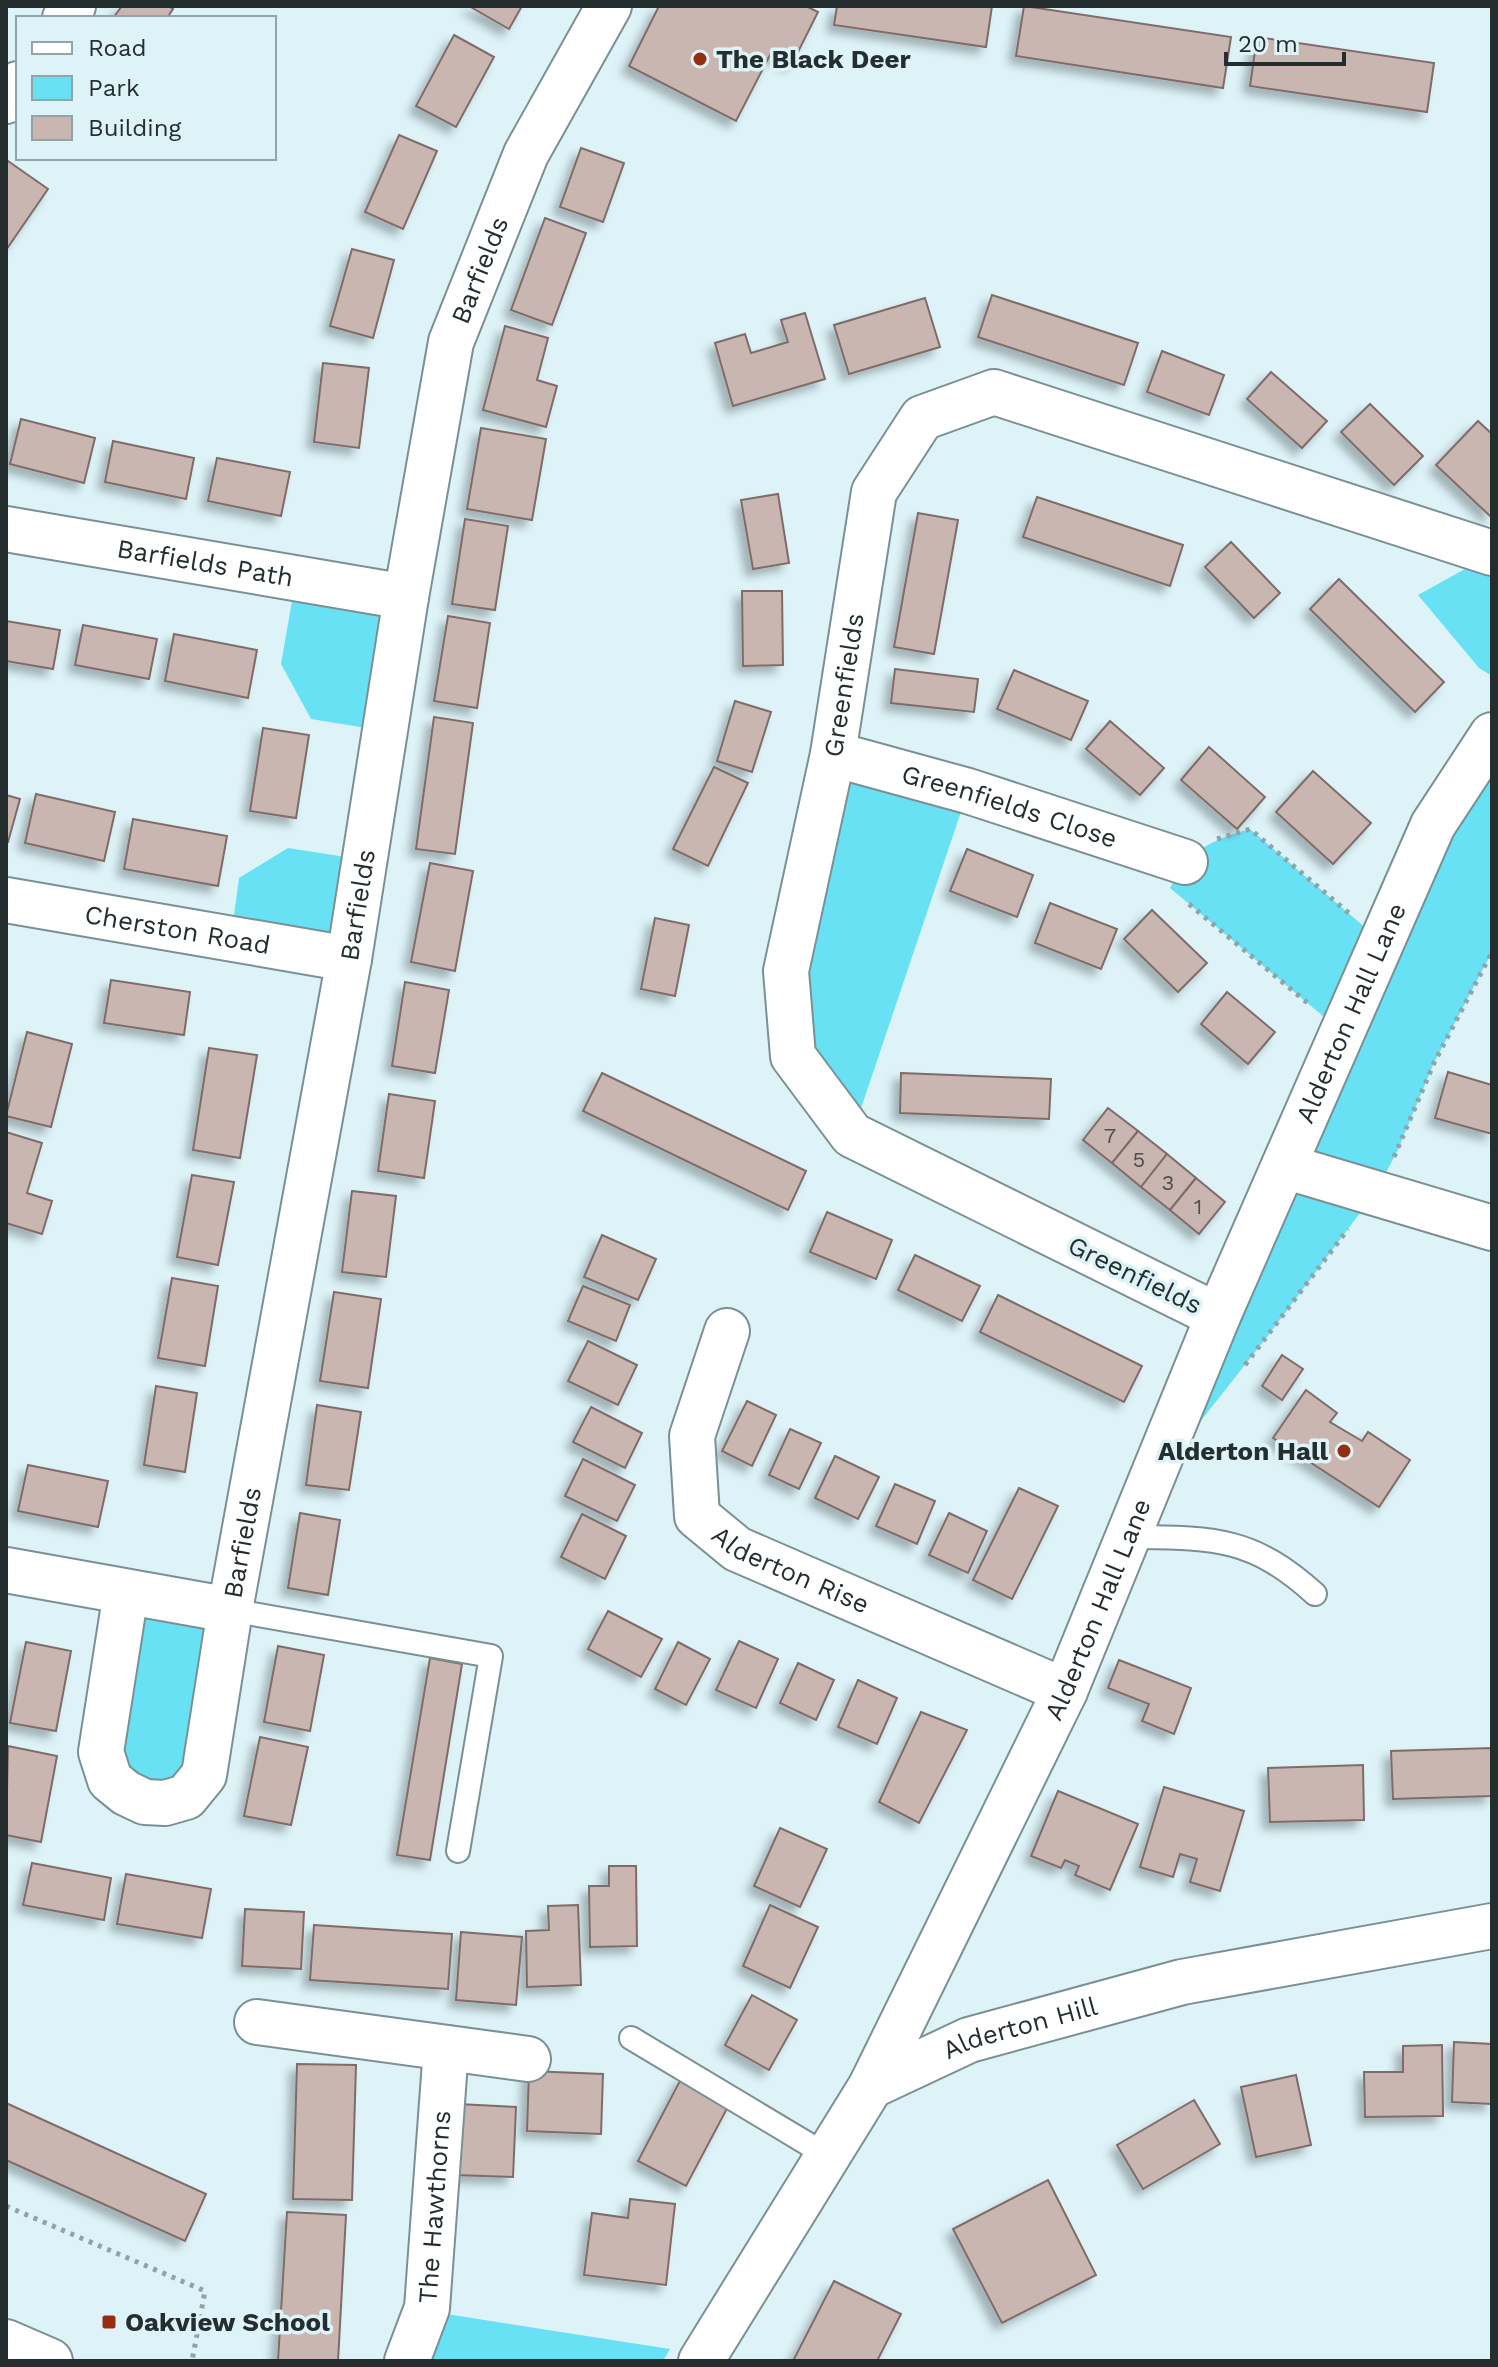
<svg xmlns="http://www.w3.org/2000/svg" width="1498" height="2367" viewBox="0 0 1498 2367" font-family="'Work Sans',sans-serif">
<defs>
<filter id="shadow"><feDropShadow dx="-7" dy="7" stdDeviation="4" flood-color="#0004"/></filter>
</defs>
<rect width="100%" height="100%" fill="#ddf3f8"/>
<!-- green -->
<g fill="#69e1f4">
<polygon points="1492,554 1492,676 1479,668 1418,595"/>
<polygon points="296,578 406,597 385,731 311,719 281,664"/>
<path d="M1492 735V952L1434 1063 1397 1152 1375 1193 1267 1337 1151 1484 1342 1032 1170 888C1191 851 1209 840 1250 829L1381 941Z"/>
<polygon points="833,754 968,791 852,1135 793,1056"/>
<polygon points="288,848 365,860 349,959 231,938 239,878"/>
<polygon points="126,1592 230,1610 186,1797 110,1780"/>
<polygon points="440,2313 670,2349 663,2361 426,2361"/>
</g>
<!-- building -->
<g fill="#cab6b1" stroke="#7f6c68" stroke-width="2" filter="url(#shadow)">
<polygon points="122,6 169,6 173,9 167,18 113,18"/>
<polygon points="469,6 522,6 509,29"/>
<polygon points="659,6 806,6 818,12 792,64 771,53 736,121 629,66"/>
<polygon points="837,6 992,6 986,47 834,25"/>
<polygon points="1024,6 1231,37 1223,88 1016,56"/>
<polygon points="454,35 494,57 456,127 416,106"/>
<polygon points="1257,37 1434,63 1427,112 1250,86"/>
<polygon points="399,135 437,151 403,229 365,212"/>
<polygon points="581,148 624,163 603,222 560,207"/>
<polygon points="8,161 48,189 6,250 6,164"/>
<polygon points="545,218 586,233 552,325 511,310"/>
<polygon points="352,249 394,260 373,338 330,326"/>
<polygon points="992,295 1138,343 1124,385 978,337"/>
<polygon points="925,298 940,347 849,374 834,325"/>
<polygon points="805,313 825,379 733,406 715,343 745,334 751,353 788,342 781,320"/>
<polygon points="505,326 548,338 537,380 557,386 546,427 483,410"/>
<polygon points="1162,351 1224,375 1209,415 1147,392"/>
<polygon points="323,363 369,368 359,448 314,442"/>
<polygon points="1271,372 1327,421 1302,448 1247,399"/>
<polygon points="1370,404 1423,456 1394,485 1341,432"/>
<polygon points="21,419 95,438 84,483 10,464"/>
<polygon points="1478,421 1492,434 1492,513 1490,516 1436,465"/>
<polygon points="481,428 546,439 532,520 467,509"/>
<polygon points="113,441 194,458 186,499 105,482"/>
<polygon points="217,458 290,472 281,516 208,501"/>
<polygon points="778,494 789,563 753,569 741,500"/>
<polygon points="1037,497 1183,545 1170,586 1023,537"/>
<polygon points="918,513 958,520 934,654 894,647"/>
<polygon points="465,519 508,526 495,610 452,604"/>
<polygon points="1231,542 1280,593 1254,618 1205,567"/>
<polygon points="1339,579 1444,682 1415,712 1310,609"/>
<polygon points="742,591 782,591 783,665 743,666"/>
<polygon points="448,616 490,623 477,708 434,701"/>
<polygon points="6,621 60,630 53,669 6,661"/>
<polygon points="83,625 157,639 149,679 75,665"/>
<polygon points="174,634 257,650 248,698 165,681"/>
<polygon points="895,669 978,679 974,712 891,703"/>
<polygon points="1014,670 1088,701 1071,740 997,709"/>
<polygon points="735,701 771,712 752,772 717,761"/>
<polygon points="434,717 473,723 455,854 416,849"/>
<polygon points="1110,721 1164,768 1140,795 1086,749"/>
<polygon points="263,728 309,735 296,818 250,811"/>
<polygon points="1209,747 1265,797 1237,829 1181,780"/>
<polygon points="714,767 748,783 708,866 673,849"/>
<polygon points="1313,771 1371,823 1333,864 1276,812"/>
<polygon points="36,794 115,812 104,861 25,843"/>
<polygon points="6,795 20,799 8,842 6,842"/>
<polygon points="133,819 227,836 218,886 124,869"/>
<polygon points="967,849 1033,875 1017,917 950,891"/>
<polygon points="430,863 473,871 455,971 411,962"/>
<polygon points="1050,903 1117,929 1101,969 1035,943"/>
<polygon points="1152,910 1207,963 1178,992 1124,939"/>
<polygon points="655,918 689,925 675,996 641,989"/>
<polygon points="111,980 190,992 184,1035 104,1023"/>
<polygon points="405,982 449,990 435,1073 392,1066"/>
<polygon points="1227,992 1275,1032 1248,1064 1201,1024"/>
<polygon points="27,1032 72,1044 51,1127 6,1116"/>
<polygon points="209,1048 257,1055 240,1158 193,1150"/>
<polygon points="1448,1072 1492,1085 1492,1134 1435,1118"/>
<polygon points="602,1073 806,1171 788,1210 583,1111"/>
<polygon points="901,1073 1051,1079 1049,1119 900,1113"/>
<polygon points="389,1094 435,1101 424,1178 378,1171"/>
<polygon points="1108,1108 1138,1131 1112,1163 1083,1140"/>
<polygon points="1138,1131 1167,1154 1141,1187 1112,1163"/>
<polygon points="6,1132 42,1143 27,1193 52,1201 42,1234 6,1223"/>
<polygon points="1167,1154 1196,1178 1170,1210 1141,1187"/>
<polygon points="192,1175 234,1182 218,1265 177,1257"/>
<polygon points="1196,1178 1225,1202 1199,1234 1170,1210"/>
<polygon points="352,1191 396,1196 386,1277 342,1272"/>
<polygon points="827,1212 892,1240 876,1279 810,1252"/>
<polygon points="602,1235 656,1259 638,1300 584,1277"/>
<polygon points="915,1255 980,1286 962,1321 898,1290"/>
<polygon points="172,1278 218,1286 205,1366 158,1358"/>
<polygon points="583,1286 630,1305 616,1341 568,1321"/>
<polygon points="334,1292 381,1299 368,1388 320,1381"/>
<polygon points="998,1295 1142,1366 1124,1402 980,1332"/>
<polygon points="588,1341 637,1365 618,1405 568,1381"/>
<polygon points="1282,1355 1303,1369 1282,1400 1262,1386"/>
<polygon points="156,1386 197,1393 185,1472 144,1465"/>
<polygon points="1306,1390 1337,1413 1330,1422 1362,1441 1368,1432 1410,1460 1379,1507 1273,1438"/>
<polygon points="747,1401 776,1415 752,1466 722,1451"/>
<polygon points="317,1405 361,1412 349,1490 306,1485"/>
<polygon points="591,1407 642,1433 625,1468 573,1442"/>
<polygon points="790,1429 821,1443 799,1489 769,1475"/>
<polygon points="835,1456 879,1477 858,1519 815,1498"/>
<polygon points="583,1459 635,1485 617,1521 565,1496"/>
<polygon points="28,1465 108,1481 98,1527 18,1511"/>
<polygon points="895,1484 935,1501 917,1544 876,1526"/>
<polygon points="1019,1488 1058,1506 1012,1599 973,1580"/>
<polygon points="300,1513 340,1520 328,1595 288,1588"/>
<polygon points="949,1513 987,1531 968,1573 929,1555"/>
<polygon points="582,1514 626,1536 605,1579 561,1557"/>
<polygon points="608,1611 662,1639 641,1677 588,1649"/>
<polygon points="739,1641 778,1659 756,1708 716,1690"/>
<polygon points="26,1642 71,1651 56,1731 10,1723"/>
<polygon points="678,1642 710,1659 686,1705 655,1689"/>
<polygon points="278,1646 324,1655 310,1731 264,1722"/>
<polygon points="430,1658 462,1664 430,1860 397,1855"/>
<polygon points="1119,1660 1191,1688 1174,1734 1142,1721 1149,1704 1108,1688"/>
<polygon points="798,1663 834,1680 816,1720 780,1703"/>
<polygon points="858,1680 897,1698 877,1744 838,1727"/>
<polygon points="921,1712 967,1730 919,1823 879,1802"/>
<polygon points="260,1737 308,1747 291,1825 244,1816"/>
<polygon points="8,1746 57,1756 41,1842 6,1835"/>
<polygon points="1492,1748 1492,1796 1393,1799 1391,1751"/>
<polygon points="1363,1765 1364,1820 1270,1822 1268,1768"/>
<polygon points="1164,1787 1244,1811 1220,1891 1190,1882 1197,1859 1180,1854 1173,1877 1140,1867"/>
<polygon points="1058,1791 1138,1824 1110,1890 1075,1875 1079,1866 1065,1860 1061,1868 1031,1856"/>
<polygon points="780,1828 827,1849 800,1907 754,1886"/>
<polygon points="32,1863 111,1878 104,1920 23,1905"/>
<polygon points="609,1866 636,1866 637,1946 590,1947 589,1886 609,1886"/>
<polygon points="126,1874 211,1889 202,1938 117,1924"/>
<polygon points="578,1905 581,1985 527,1987 526,1931 549,1930 548,1906"/>
<polygon points="770,1905 818,1927 790,1988 743,1966"/>
<polygon points="245,1909 304,1912 301,1969 242,1966"/>
<polygon points="314,1925 452,1934 448,1989 310,1980"/>
<polygon points="461,1932 522,1937 516,2005 456,2000"/>
<polygon points="752,1995 797,2020 769,2070 725,2045"/>
<polygon points="1454,2042 1492,2044 1492,2104 1452,2102"/>
<polygon points="1442,2045 1443,2116 1365,2117 1364,2072 1403,2072 1403,2046"/>
<polygon points="297,2064 356,2065 352,2200 293,2199"/>
<polygon points="529,2071 603,2074 601,2134 527,2131"/>
<polygon points="683,2075 731,2101 686,2186 638,2161"/>
<polygon points="1296,2075 1311,2145 1256,2157 1241,2087"/>
<polygon points="1194,2100 1220,2144 1143,2189 1117,2145"/>
<polygon points="6,2103 206,2194 185,2241 6,2160"/>
<polygon points="458,2104 516,2107 513,2177 455,2175"/>
<polygon points="1048,2180 1096,2275 1002,2323 953,2229"/>
<polygon points="630,2199 675,2204 666,2285 584,2275 592,2213 628,2218"/>
<polygon points="287,2212 346,2215 338,2361 278,2361"/>
<polygon points="834,2281 901,2314 877,2361 793,2361"/>
</g>
<g fill="none" stroke-linecap="round" stroke-linejoin="round">
<defs>
<g id="lane">
<path d="M1129 1537C1212 1538 1251 1536 1315 1594"/>
<polyline points="230,1610 491,1656 458,1851"/>
<polyline points="631,2038 828,2156"/>
</g>
<g id="street">
<polyline points="65,18 73,6"/>
<polyline points="6,101 18,84"/>
<path id="s1" d="M6 529 406 597"/>
<path id="s2" d="M833 754 968 791 1185 862"/>
<path id="s3" d="M6 900 349 959"/>
<polyline points="1284,1166 1492,1228"/>
<path id="s4" d="M1218 1316 852 1135 793 1056 786 971 833 754 874 492 922 418 994 392 1492 553"/>
<path id="s5" d="M727 1331 692 1436 697 1516 737 1549 1065 1691"/>
<path id="s6" d="M6 1570 230 1610 349 959 406 597 451 342 526 154 609 6"/>
<polyline points="126,1592 101,1752 110,1780 126,1793 145,1802 165,1803 186,1797 204,1775 230,1610"/>
<polyline points="257,2022 528,2059"/>
<path id="s7" d="M871 2086 1065 1691 1218 1316 1433 825 1492 735"/>
<path id="s8" d="M407 2361 427 2308 446 2048"/>
</g>
<g id="secondary">
<polyline points="6,2342 50,2361"/>
<path id="s9" d="M701 2361 871 2086 969 2040 1182 1982 1492 1926"/>
</g>
</defs>
<!-- lane casing -->
<use href="#lane" stroke="#7b9094" stroke-width="26"/>
<!-- street casing -->
<use href="#street" stroke="#7b9094" stroke-width="48"/>
<!-- secondary casing -->
<use href="#secondary" stroke="#7b9094" stroke-width="48"/>
<!-- path -->
<g stroke="#92a2a6" stroke-width="5" stroke-dasharray="4 6" stroke-linecap="butt">
<polyline points="1217,839 1250,829 1350,914"/>
<polyline points="1189,904 1310,1005"/>
<polyline points="1394,1157 1434,1063 1492,952"/>
<polyline points="1245,1365 1348,1229"/>
<polyline points="6,2206 205,2291 192,2361"/>
</g>
<!-- lane -->
<use href="#lane" stroke="#fff" stroke-width="22"/>
<!-- street -->
<use href="#street" stroke="#fff" stroke-width="44"/>
<!-- secondary -->
<use href="#secondary" stroke="#fff" stroke-width="44"/>
</g>
<!-- markers -->
<g fill="#952d13" stroke="#ddf3f8" stroke-width="3">
<circle cx="700" cy="59" r="8"/>
<circle cx="1344" cy="1451" r="8"/>
<rect x="101" y="2314" width="16" height="16" rx="4"/>
</g>
<g text-anchor="middle" stroke-width="7" stroke-linejoin="round" paint-order="stroke">
<!-- number labels -->
<g font-size="22" fill="#4e5050">
<text x="1110" y="1143">7</text>
<text x="1139" y="1167">5</text>
<text x="1168" y="1190">3</text>
<text x="1198" y="1214">1</text>
</g>
<!-- poi labels -->
<g font-size="26" font-weight="bold" fill="#252e2f" stroke="#ddf3f8" text-anchor="start">
<text x="716" y="68">The Black Deer</text>
<text x="1328" y="1460" text-anchor="end">Alderton Hall</text>
<text x="125" y="2331">Oakview School</text>
</g>
<!-- street labels -->
<g font-size="26" fill="#252e2f" stroke="#ddf3f8">
<text dy="9" stroke="none"><textPath href="#s6" startOffset="1592">Barfields</textPath></text>
<text dy="9" stroke="none"><textPath href="#s1" startOffset="202">Barfields Path</textPath></text>
<text dy="9" stroke="none"><textPath href="#s4" startOffset="884">Greenfields</textPath></text>
<text dy="9" stroke="none"><textPath href="#s2" startOffset="184">Greenfields Close</textPath></text>
<text dy="9" stroke="none"><textPath href="#s6" startOffset="944">Barfields</textPath></text>
<text dy="9" stroke="none"><textPath href="#s3" startOffset="174">Cherston Road</textPath></text>
<text dy="9" stroke="none"><textPath href="#s7" startOffset="1176">Alderton Hall Lane</textPath></text>
<text transform="translate(1135 1275) rotate(26)" y="9">Greenfields</text>
<text dy="9" stroke="none"><textPath href="#s6" startOffset="296">Barfields</textPath></text>
<text dy="9" stroke="none"><textPath href="#s5" startOffset="300">Alderton Rise</textPath></text>
<text dy="9" stroke="none"><textPath href="#s7" startOffset="528">Alderton Hall Lane</textPath></text>
<text dy="9" stroke="none"><textPath href="#s9" startOffset="484">Alderton Hill</textPath></text>
<text dy="9" stroke="none"><textPath href="#s8" startOffset="158">The Hawthorns</textPath></text>
</g>
</g>
<!-- border -->
<rect width="1498" height="2367" fill="none" stroke="#252e2f" stroke-width="16"/>
<!-- legend -->
<rect x="16" y="16" width="260" height="144" fill="#ddf3f8" stroke="#93a4a8" stroke-width="2"/>
<rect x="32" y="42" width="40" height="12" fill="#ffffff" stroke="#93a4a8" stroke-width="2"/>
<text x="88" y="56" font-size="24" fill="#252e2f">Road</text>
<rect x="32" y="76" width="40" height="24" fill="#69e1f4" stroke="#93a4a8" stroke-width="2"/>
<text x="88" y="96" font-size="24" fill="#252e2f">Park</text>
<rect x="32" y="116" width="40" height="24" fill="#cab6b1" stroke="#93a4a8" stroke-width="2"/>
<text x="88" y="136" font-size="24" fill="#252e2f">Building</text>
<!-- scale -->
<path d="M1226 52v12h118v-12" fill="none" stroke="#252e2f" stroke-width="4"/>
<text x="1238" y="52" font-size="24" fill="#252e2f" stroke="#ddf3f8" stroke-width="6" paint-order="stroke">20 m</text>
</svg>
